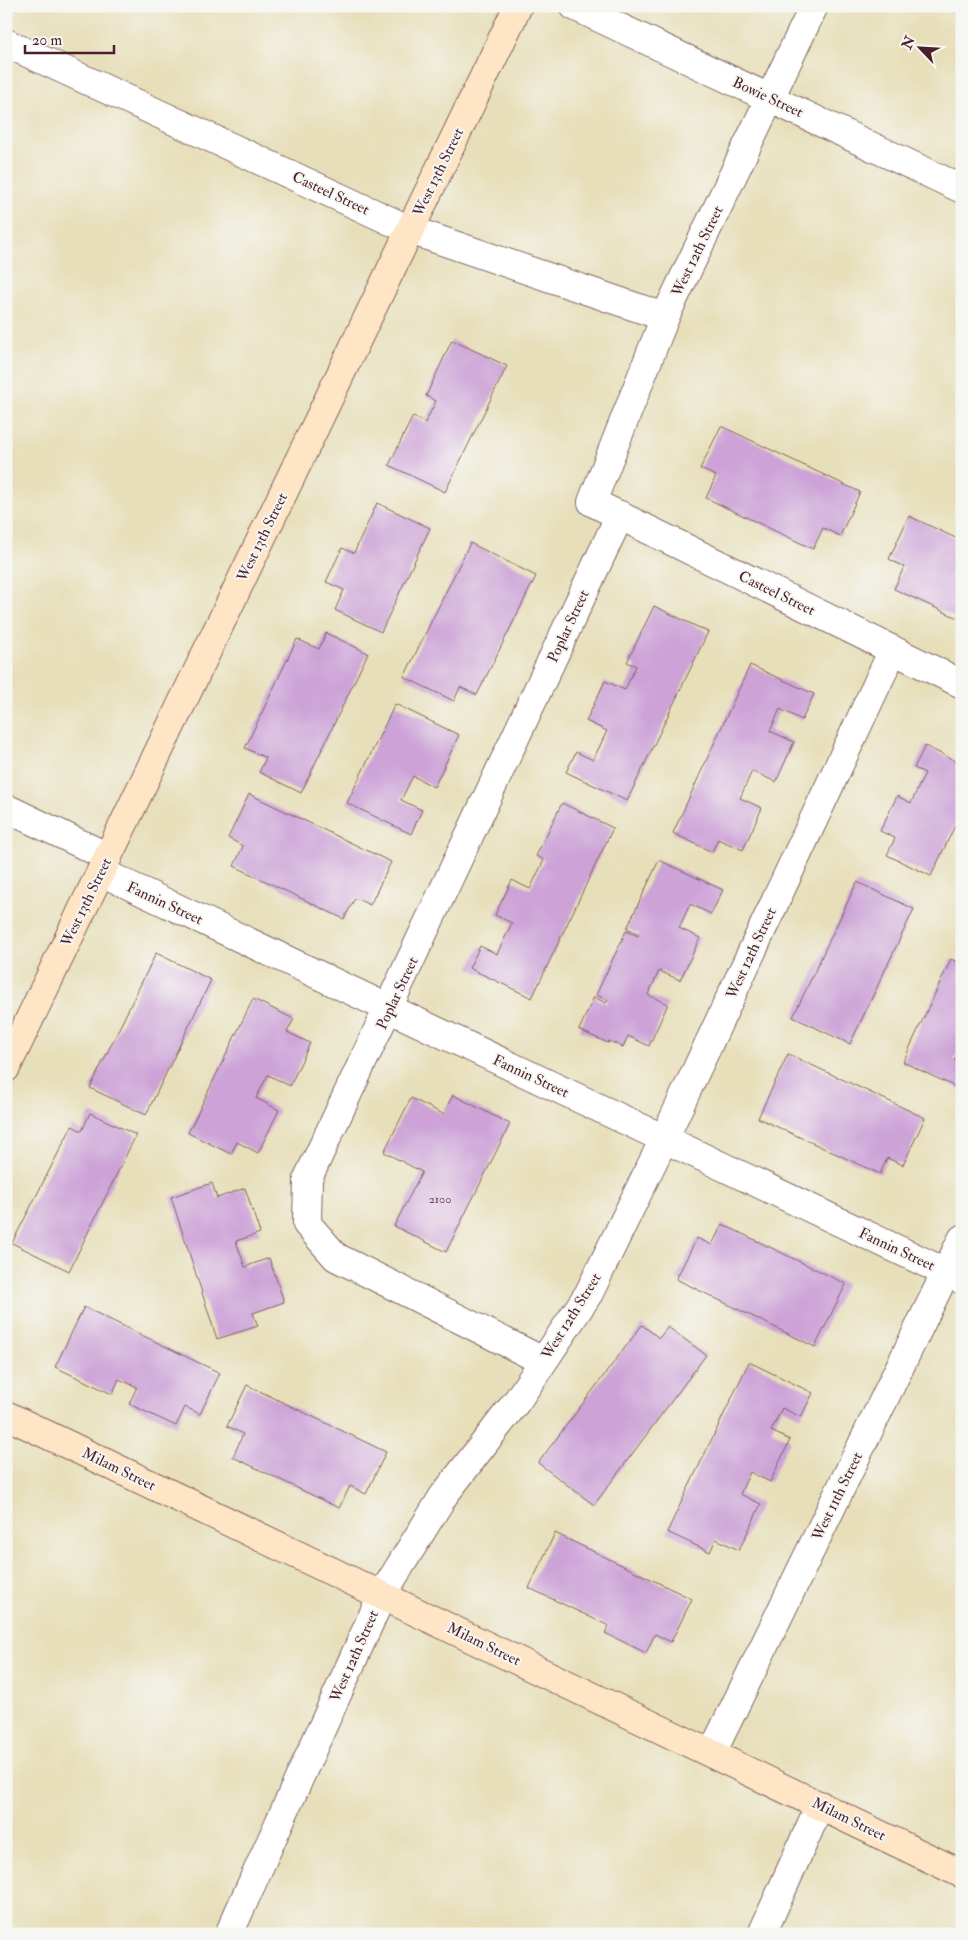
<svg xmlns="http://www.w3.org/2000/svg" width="968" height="1940" viewBox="0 0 968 1940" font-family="'IM FELL Double Pica',serif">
<rect width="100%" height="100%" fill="#f6f6f2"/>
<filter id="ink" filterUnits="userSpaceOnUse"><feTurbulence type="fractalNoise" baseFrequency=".02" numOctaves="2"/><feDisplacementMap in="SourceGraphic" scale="10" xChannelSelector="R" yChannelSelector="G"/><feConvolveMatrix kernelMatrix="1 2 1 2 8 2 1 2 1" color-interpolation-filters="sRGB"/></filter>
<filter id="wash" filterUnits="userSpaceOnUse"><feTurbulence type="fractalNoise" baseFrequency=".0096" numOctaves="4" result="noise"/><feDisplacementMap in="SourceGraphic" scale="20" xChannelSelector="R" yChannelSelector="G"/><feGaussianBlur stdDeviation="1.12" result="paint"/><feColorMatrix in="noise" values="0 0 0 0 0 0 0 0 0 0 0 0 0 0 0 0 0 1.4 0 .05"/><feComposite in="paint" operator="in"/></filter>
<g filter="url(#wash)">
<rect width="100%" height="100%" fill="#e7dfba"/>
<g id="blocks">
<!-- building -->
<g fill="#cca2d7">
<polygon points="452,340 507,366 445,492 389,465 413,416 425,423 436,401 426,396"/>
<polygon points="721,426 860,492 840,536 823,528 813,549 706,498 716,476 700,469"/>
<polygon points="377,503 430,528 381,632 335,610 344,590 326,582 342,548 354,553"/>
<polygon points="909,516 962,541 962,620 894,589 904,567 889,559"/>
<polygon points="470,543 536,576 477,695 460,687 454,701 404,677"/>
<polygon points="654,606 708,632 627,801 566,772 576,752 593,760 607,731 586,721 605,681 625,690 636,666 627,662"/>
<polygon points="326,633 368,653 301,793 259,772 266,758 245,748 297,639 319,649"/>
<polygon points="750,665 814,694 802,720 780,709 770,731 794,742 776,782 752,771 740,798 762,808 743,850 718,839 712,852 673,833"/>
<polygon points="395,704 459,735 434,787 413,776 401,800 422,810 411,834 347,803"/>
<polygon points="925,746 962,764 962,811 931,876 887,855 895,838 880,831 897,796 911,803 925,773 914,768"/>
<polygon points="249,794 391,862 370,905 355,898 344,919 234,866 243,846 228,838"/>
<polygon points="562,803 613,828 532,998 469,968 480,946 497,954 512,923 495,915 512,880 530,889 544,860 536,856"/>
<polygon points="659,860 723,890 711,914 690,904 679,928 700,938 680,980 659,971 648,995 668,1004 649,1046 628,1036 623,1047 609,1041 608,1043 579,1030 594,997 606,1003 608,1000 596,995 626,931 638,936 639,934 627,928"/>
<polygon points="857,882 914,909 850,1044 793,1017"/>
<polygon points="156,953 211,980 146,1115 90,1088"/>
<polygon points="951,959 962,964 962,1045 954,1060 962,1064 962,1090 903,1062"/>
<polygon points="253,999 294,1019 287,1032 310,1043 290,1086 268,1075 256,1098 279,1110 258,1153 237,1142 231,1154 188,1133"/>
<polygon points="788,1054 925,1118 903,1165 887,1158 880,1174 758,1118"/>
<polygon points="453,1095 510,1124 446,1252 394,1226 422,1172 384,1152 411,1098 443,1114"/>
<polygon points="90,1113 136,1135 69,1271 12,1243 72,1126 82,1131"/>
<polygon points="212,1183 217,1198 245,1188 260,1233 236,1241 245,1267 269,1258 284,1302 253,1313 258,1326 217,1339 171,1197"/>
<polygon points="722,1224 846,1284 815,1347 676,1279 697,1238 712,1245"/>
<polygon points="84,1307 220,1373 200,1414 185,1407 176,1426 129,1404 137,1387 119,1379 112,1394 55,1367"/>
<polygon points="642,1325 659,1338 668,1327 706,1355 594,1505 538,1463"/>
<polygon points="749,1362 813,1393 801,1417 782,1408 771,1431 790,1440 770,1482 750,1472 740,1494 761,1504 739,1550 716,1539 710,1552 667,1532"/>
<polygon points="247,1385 386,1452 366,1494 350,1486 339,1508 233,1457 243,1434 227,1426"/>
<polygon points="555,1533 692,1599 671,1642 655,1634 646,1653 605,1633 609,1626 529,1588"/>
</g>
</g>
</g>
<g filter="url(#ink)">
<use href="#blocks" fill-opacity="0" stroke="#81625d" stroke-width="1"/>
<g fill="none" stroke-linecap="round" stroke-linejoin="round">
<defs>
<g id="street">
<polyline points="574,6 962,189"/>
<polyline points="814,6 665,317 592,502 962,684"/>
<polyline points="6,43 410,230 665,317"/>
<polyline points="6,808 108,857"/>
<polyline points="101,872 962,1280"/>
<polyline points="543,1361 336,1257 307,1224 308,1178 620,515"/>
<polyline points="712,1753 962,1239"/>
<polyline points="229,1934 382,1595 444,1495 517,1401 589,1293 664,1139 893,650"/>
<polyline points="762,1934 820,1805"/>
</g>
<g id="secondary">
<polyline points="6,1068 518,6"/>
<polyline points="6,1415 962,1874"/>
</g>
</defs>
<!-- street casing -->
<use href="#street" stroke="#81625d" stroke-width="30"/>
<!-- secondary casing -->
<use href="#secondary" stroke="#81625d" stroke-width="30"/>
<!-- street -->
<use href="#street" stroke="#fff" stroke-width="28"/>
<!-- secondary -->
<use href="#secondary" stroke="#fde5c5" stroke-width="28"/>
</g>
</g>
<g text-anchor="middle" stroke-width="4" stroke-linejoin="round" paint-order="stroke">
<!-- number labels -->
<g font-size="12" fill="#6a4056">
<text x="440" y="1203">2100</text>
</g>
<!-- street labels -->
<g font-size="15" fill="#4a1f2b" stroke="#f6f6f2">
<text transform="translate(768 97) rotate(25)" y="5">Bowie Street</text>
<text transform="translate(438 172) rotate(-64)" y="5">West 13th Street</text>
<text transform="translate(331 193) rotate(25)" y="5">Casteel Street</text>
<text transform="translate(697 251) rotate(-64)" y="5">West 12th Street</text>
<text transform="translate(262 537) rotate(-64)" y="5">West 13th Street</text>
<text transform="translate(777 593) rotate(26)" y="5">Casteel Street</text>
<text transform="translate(568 626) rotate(-65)" y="5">Poplar Street</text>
<text transform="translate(86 902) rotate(-64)" y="5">West 13th Street</text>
<text transform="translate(165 903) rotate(25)" y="5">Fannin Street</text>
<text transform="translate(751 953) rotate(-65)" y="5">West 12th Street</text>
<text transform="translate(397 993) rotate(-65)" y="5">Poplar Street</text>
<text transform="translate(531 1076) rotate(25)" y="5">Fannin Street</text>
<text transform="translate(897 1249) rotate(25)" y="5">Fannin Street</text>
<text transform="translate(571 1316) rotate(-58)" y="5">West 12th Street</text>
<text transform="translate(119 1469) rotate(26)" y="5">Milam Street</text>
<text transform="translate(837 1496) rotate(-64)" y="5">West 11th Street</text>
<text transform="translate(484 1644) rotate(26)" y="5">Milam Street</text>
<text transform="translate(354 1656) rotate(-66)" y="5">West 12th Street</text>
<text transform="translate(849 1819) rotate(26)" y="5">Milam Street</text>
</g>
</g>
<!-- margin -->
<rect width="968" height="1940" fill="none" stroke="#f6f6f2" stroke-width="25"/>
<!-- north arrow -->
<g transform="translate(920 48) rotate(295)" stroke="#f6f6f2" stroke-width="4" paint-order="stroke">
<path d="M0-4L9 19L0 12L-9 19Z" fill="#4a1f2b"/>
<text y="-8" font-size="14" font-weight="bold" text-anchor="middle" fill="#4a1f2b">N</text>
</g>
<!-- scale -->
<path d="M25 45v8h89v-8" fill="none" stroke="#4a1f2b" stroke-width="2.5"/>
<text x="32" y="45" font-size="15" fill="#4a1f2b" stroke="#f6f6f2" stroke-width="4" paint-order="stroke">20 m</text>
</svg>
